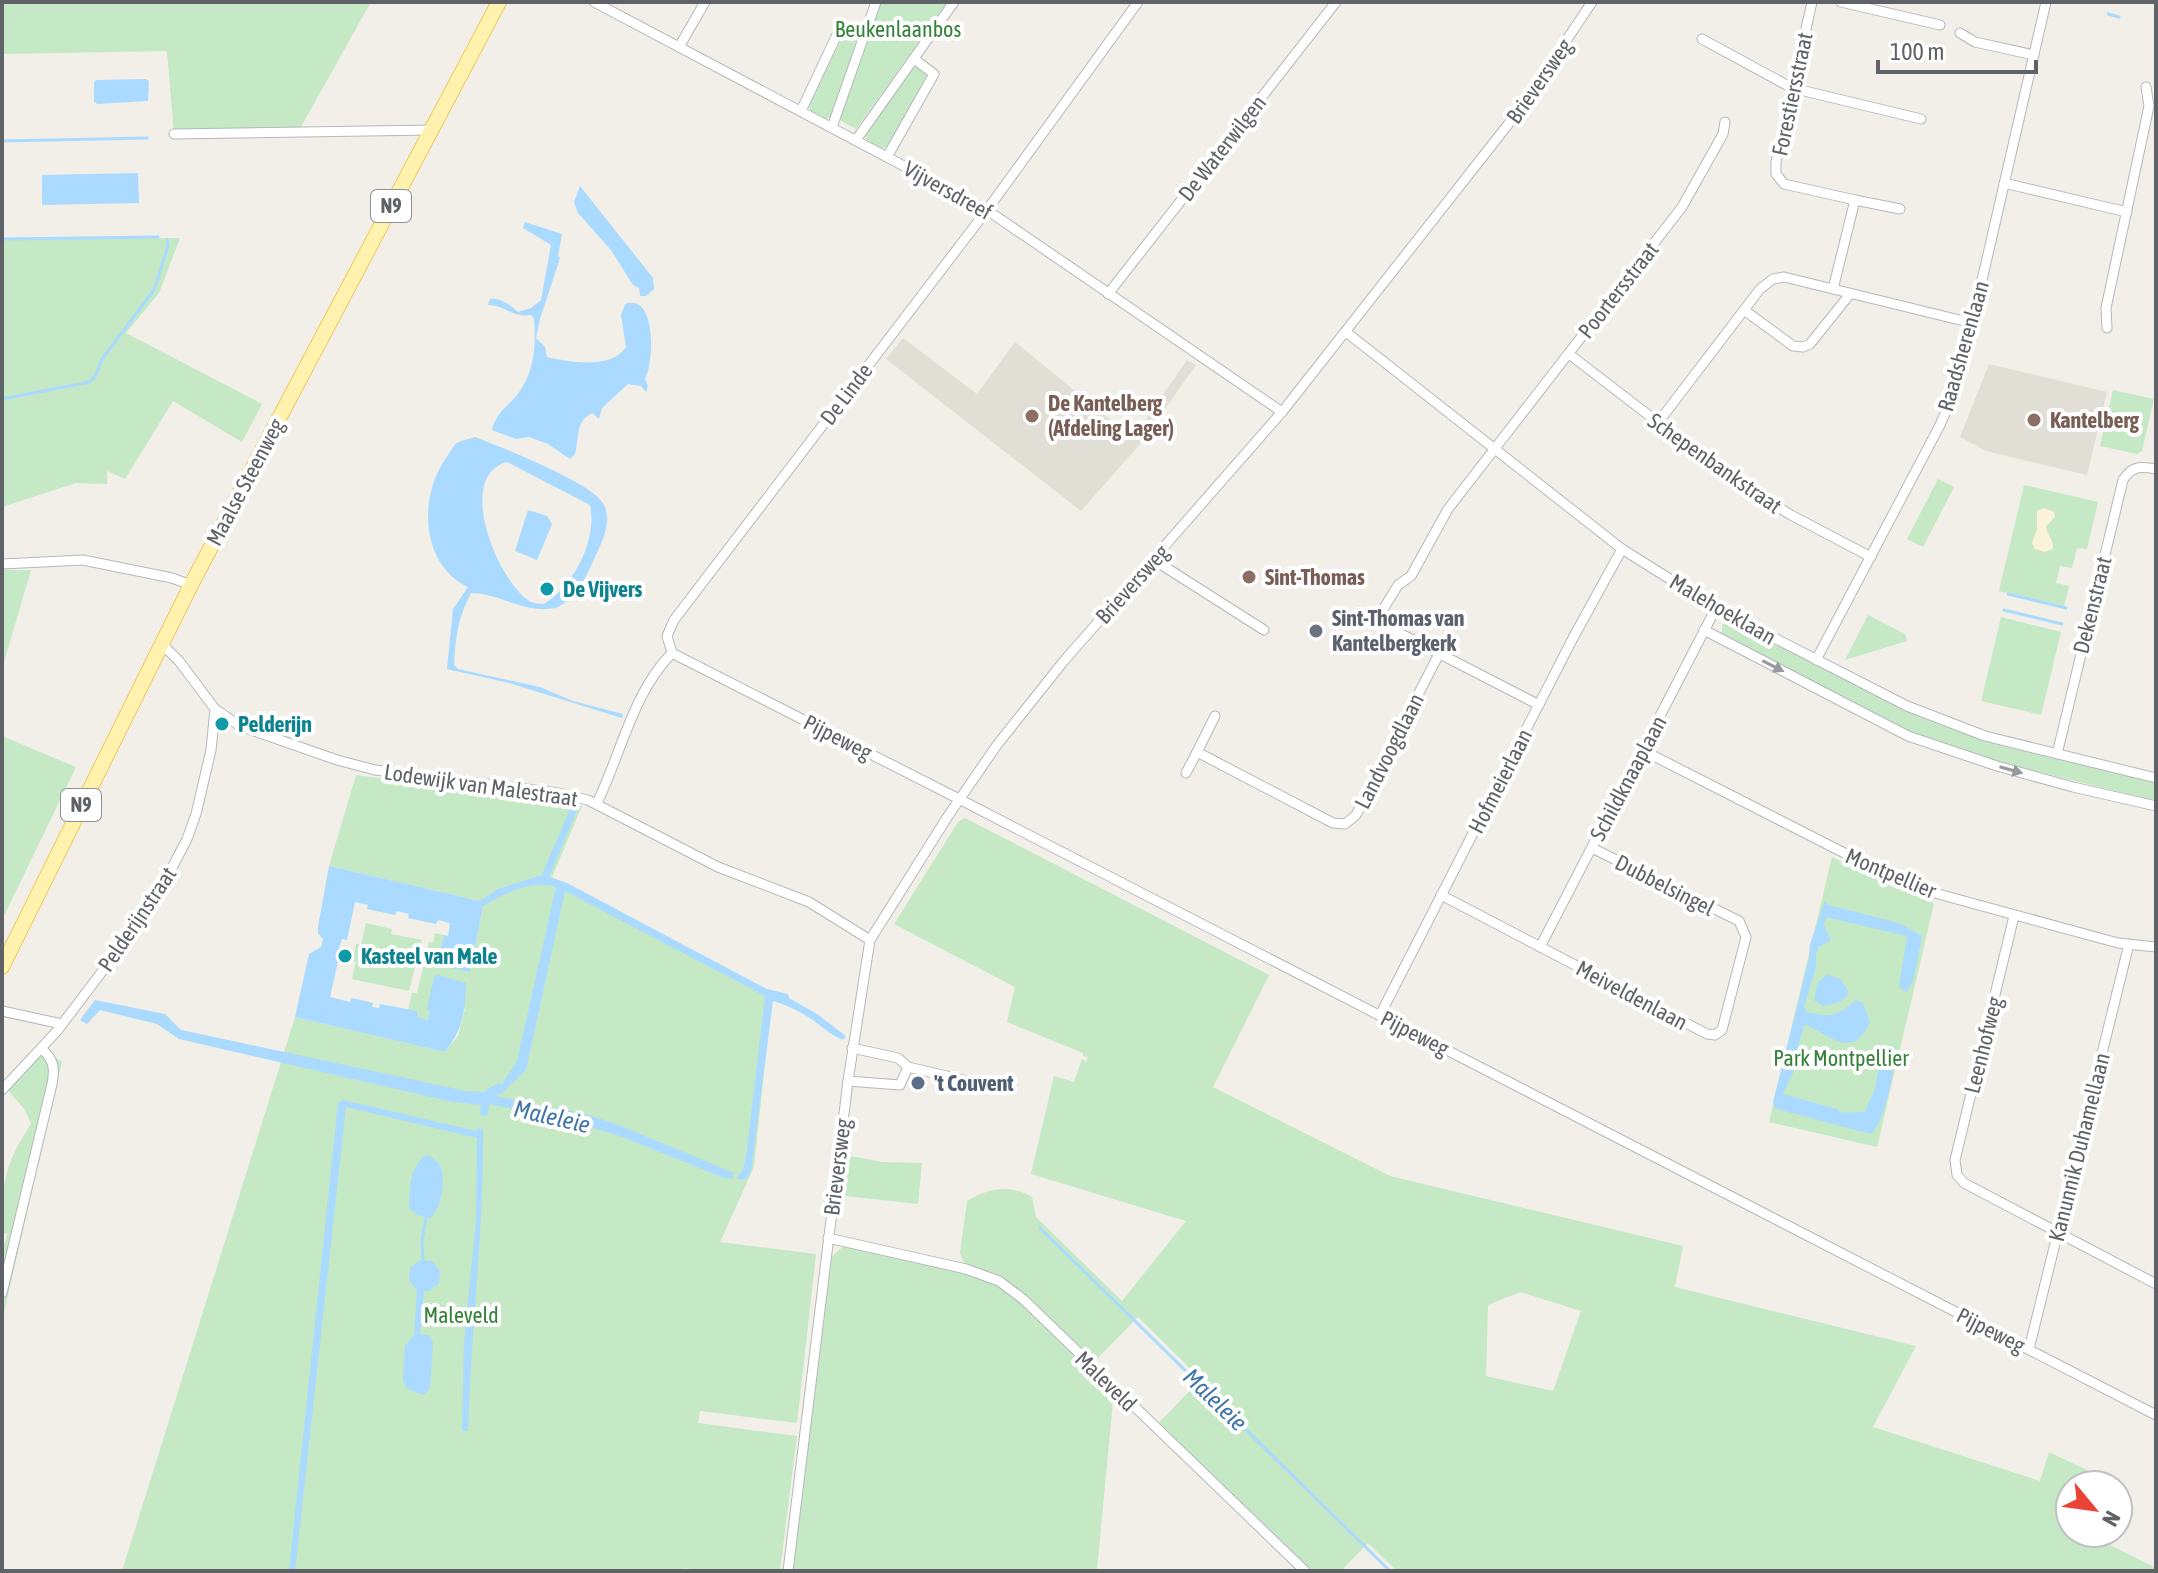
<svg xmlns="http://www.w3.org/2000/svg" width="2158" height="1573" viewBox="0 0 2158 1573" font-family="'Asap Condensed',sans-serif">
<rect width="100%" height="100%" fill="#f1efe8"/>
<!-- education -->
<g fill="#e1ded6">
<polygon points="903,338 977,394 1015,342 1133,438 1187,360 1196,365 1140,444 1081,511 886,359"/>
<polygon points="1989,364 2107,392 2087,475 1986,451 1960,437"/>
</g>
<!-- green -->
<g fill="#c5e8c5" fill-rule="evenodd">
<polygon points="2,2 371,2 298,132 174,134 167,51 2,54"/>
<polygon points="881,2 948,2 856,129 838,119"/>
<polygon points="845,32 854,34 859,39 832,116 826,119 811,113 809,104"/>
<polygon points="916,67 925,71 926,77 888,146 882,149 867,142 865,135 912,70"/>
<polygon points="2,238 180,238 159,293 126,333 262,404 242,442 173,401 125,479 107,471 107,484 76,483 2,507"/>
<polygon points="2113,390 2154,399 2142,451 2137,454 2100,446"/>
<polygon points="1938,479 1954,487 1923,547 1907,539"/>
<polygon points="2024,485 2098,502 2087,549 2077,548 2072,568 2060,566 2056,583 2069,586 2064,606 1999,591"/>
<polygon points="2,570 31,570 2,669"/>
<polygon points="1868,615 1905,634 1907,641 1845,660"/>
<polygon points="2001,617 2061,632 2041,715 1981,701"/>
<polygon points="1728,621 1922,718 1995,744 2156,783 2156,801 1987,759 1911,732 1722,635 1722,625"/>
<polygon points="2,736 76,767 2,920"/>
<polygon points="356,775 582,806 552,877 772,997 754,1167 720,1242 816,1254 797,1423 700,1411 698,1423 797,1436 780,1571 710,1571 683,1568 687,1571 122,1571 295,1017 445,1052 458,1036 465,1009 427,1009 431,1010 428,1020 416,1017 417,1011 408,1011 412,993 417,993 429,942 433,943 435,933 444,935 438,961 470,972 483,906 480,901 329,866"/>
<path d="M965 818 1269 975 1213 1087 1390 1176 1683 1246 1675 1287 1916 1346 1873 1427 2040 1481 2049 1452 2110 1481 2108 1485H2070V1533H2093L2092 1536 2156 1568V1571H1397L1368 1543 1341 1571H1305L1154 1428 1201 1379 1138 1317 1090 1366 1114 1390 1097 1571H792L829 1259 845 1245 966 1268 960 1253 967 1201C989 1188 1009 1184 1032 1197L1036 1217 1122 1301 1186 1221 1031 1174 1054 1076 1074 1082 1082 1059 1086 1062 1088 1057 1083 1056V1053L1007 1022 1015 987 894 924 958 822ZM1520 1292 1581 1311 1553 1391 1486 1376 1488 1305Z"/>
<polygon points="1832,857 1888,885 1931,901 1934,904 1877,1147 1769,1122"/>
<polygon points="366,923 392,929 391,934 422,940 409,991 352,979 356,962 353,961 356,944 361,945"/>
<path d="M42 1049 62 1062 2 1321V1254L7 1234 2 1232C2 1183 4 1165 31 1124L25 1110 5 1087Z"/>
<polygon points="840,1154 882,1162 922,1163 918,1204 837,1195"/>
</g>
<!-- sand -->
<path fill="#fbf3d9" d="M2044 508 2054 512 2055 517 2046 526C2047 535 2054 540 2053 549L2045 552 2035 549 2032 543 2037 529V511Z"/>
<!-- water -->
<g fill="#aadaff" fill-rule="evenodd">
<polygon points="146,79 149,81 148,101 97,104 94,101 94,83 96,80"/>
<polygon points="138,173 139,203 42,205 42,175"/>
<polygon points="580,186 653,278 654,289 646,296 640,296 639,288 633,285 611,250 578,213 574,202"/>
<path d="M525 222 562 234 558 256 560 258 540 319 536 338 545 347 547 357C570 362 611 370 626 347L621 315 625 304C657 293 654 362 645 379L648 386 646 392 641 386 628 384 602 408 599 419 592 413C574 423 580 437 575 454L570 459 548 444 529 437 516 439 492 430C496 413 507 407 517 395 535 372 536 346 534 318L531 315C511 318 506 305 488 305L490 299C500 297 512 306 518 312L531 308 541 300 551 245 523 228Z"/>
<path d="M475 437C500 447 598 484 605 507 611 524 603 539 596 555 587 575 577 598 556 608 523 614 500 593 471 593 458 617 455 639 454 665L458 669 540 687 573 701 623 714 622 718 509 683 447 669 453 609 468 587C421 565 418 497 446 458 449 454 453 446 457 443 462 440 470 439 475 437ZM507 462 590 505C598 540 573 586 544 604 541 604 533 603 531 602 498 583 454 476 507 462Z"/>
<polygon points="528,510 547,516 552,524 537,560 515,551"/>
<path d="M573 802 579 806 549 877 567 883 767 989 788 994 789 998 817 1014 846 1036 843 1040C830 1035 822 1026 811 1019 800 1011 784 1004 773 1001L751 1172 745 1180 736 1179 743 1169 746 1157 765 996 565 891 526 1070 503 1092 495 1096 585 1114 616 1124 734 1173 732 1179 724 1178 620 1136 579 1124 490 1104 487 1116 480 1115 481 1105 453 1102 179 1039 157 1024 100 1010 87 1024 80 1020 95 1000 165 1014 181 1030 466 1091 483 1092 498 1083 502 1084 517 1061 556 887C531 880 504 893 483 906L470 972 441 966 438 961 444 935 448 936 450 923 438 920 436 924 408 918 409 914 397 911 395 915 367 909 368 905 355 902 347 940 342 939 337 955 339 957 330 997 350 1002 352 998 373 1003 372 1007 379 1008 380 1004 417 1011V1017L428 1020 430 1011 427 1009 434 977 438 975 466 983C465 1012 463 1029 445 1052L295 1017 309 954 321 947 323 939 318 933V927L329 866 480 901 498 889 542 875Z"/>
<path d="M1825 901 1828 905 1899 923 1922 936 1913 982 1906 992 1899 987 1907 936 1826 917 1824 925 1831 940 1819 947 1816 953V967L1804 1007 1807 1012C1832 1018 1837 1016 1856 1000L1863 1003 1870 1022C1853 1061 1829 1035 1805 1024L1796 1052 1806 1056 1805 1061 1796 1066 1783 1094 1837 1109 1842 1113 1865 1112 1875 1089 1882 1050 1891 1046 1895 1049C1895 1069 1885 1121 1871 1134L1788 1112 1775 1108 1773 1102 1809 959 1810 944Z"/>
<path d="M1828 974 1841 980 1849 992C1844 1003 1833 1004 1823 1006L1814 1000 1818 982Z"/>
<path d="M343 1100 476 1131 477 1128 483 1129C484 1230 471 1330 468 1431H462L464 1343 476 1220 477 1138 346 1107 295 1571H289L338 1103Z"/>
<path d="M426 1155C432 1158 439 1161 441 1168 446 1180 441 1210 430 1218L418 1215 409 1208C410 1188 409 1167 426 1155Z"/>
<polygon points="420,1260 432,1261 440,1271 439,1283 429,1291 424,1291 420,1334 429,1335 433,1343 430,1388 423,1395 408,1389 403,1381 405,1346 414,1335 417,1290 409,1280 410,1268"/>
</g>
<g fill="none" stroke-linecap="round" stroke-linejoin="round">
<!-- stream -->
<g stroke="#aadaff" stroke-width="3">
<polyline points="2108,14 2119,17"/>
<polyline points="2,141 147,138"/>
<polyline points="2,239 158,237"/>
<polyline points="2,399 90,382 96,375 102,359 154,290 168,246 167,240"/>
<polyline points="2008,594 2066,608"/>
<polyline points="2004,610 2062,624"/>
<polyline points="1040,1228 1390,1571"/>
<polyline points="423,1260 422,1241 426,1217"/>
</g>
<defs>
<g id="minor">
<polyline points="594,2 987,210 1282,412"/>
<polyline points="1812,2 1776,162 1776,174 1784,184 1855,200 1833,289"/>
<polyline points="1841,2 1940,25"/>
<polyline points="1960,33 1975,42 2034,55"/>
<polyline points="1702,39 1792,88 1921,119"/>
<polyline points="679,47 705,2"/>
<polyline points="801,111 841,26 865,34"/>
<polyline points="832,127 876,2"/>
<polyline points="174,134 432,130"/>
<polyline points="856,140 954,2"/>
<polyline points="887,157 934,74 914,59"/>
<polyline points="2004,183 2127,212"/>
<polyline points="1855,200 1900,209"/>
<polyline points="1108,294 1336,2"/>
<polyline points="1744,310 1793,346 1803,347 1810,344 1850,294"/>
<polyline points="2107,328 2106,308 2149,106 2146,87"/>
<polyline points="1346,332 1622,549 1716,608 1907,706 1985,736 2156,778"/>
<polyline points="1569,354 1729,477 1791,515 1871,557"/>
<polyline points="1657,424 1760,289 1773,279 1784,277 1972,323"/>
<polyline points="1154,560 1264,630"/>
<polyline points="2,564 83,560 172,578 191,585"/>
<polyline points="1704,630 1908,736 1997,766 2073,787 2156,806"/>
<polyline points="161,643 179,661 215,709 240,726 337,760 375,770 558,793 588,800 718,867 809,902 870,940"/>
<polyline points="672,653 959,799 2156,1415"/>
<polyline points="672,653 667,636 674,620 987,210 1138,2"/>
<polyline points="1816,660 1940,425 1950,402 1965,354 2046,2"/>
<polyline points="1539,705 1376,621 1398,585 1411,576 1448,509 1682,207 1723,134 1725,122"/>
<polyline points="1215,716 1197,752 1333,823 1345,824 1356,815 1439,654"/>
<polyline points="1644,751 1909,886 2118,943 2156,947"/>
<path d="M2057 754 2123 480C2132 466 2140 466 2156 469"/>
<polyline points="1186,773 1197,752"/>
<path d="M597 803C621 754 633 692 672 653"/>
<polyline points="1441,895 1707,1034 1715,1035 1722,1030 1746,937 1739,921 1592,848"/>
<polyline points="2014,916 1955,1160 1957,1175 1964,1183 2156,1284"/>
<polyline points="1540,947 1716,608"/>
<polyline points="2,1011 62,1024"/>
<polyline points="1380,1015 1573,638 1622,549"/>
<polyline points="908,1067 997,1088"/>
<polyline points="848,1081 900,1085 908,1067 898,1058 852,1048"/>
<polyline points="2,1090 57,1031 132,932 160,891 187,839 196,814 211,750 215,709"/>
<polyline points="828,1238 966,1269 999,1281 1023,1299 1305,1571"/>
<path d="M2 1293 52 1084C55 1068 54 1060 42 1049"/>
<polyline points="2029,1349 2129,944"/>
<polyline points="788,1571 848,1081 870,940 948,816 997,745 1063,662 1282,412 1521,108 1592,2"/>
</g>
<polyline id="primary" points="2,967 191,585 499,2"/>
</defs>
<!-- minor casing -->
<use href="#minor" stroke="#b5b8bc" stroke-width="11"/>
<!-- primary casing -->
<use href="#primary" stroke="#f2c960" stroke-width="16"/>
<!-- minor -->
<use href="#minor" stroke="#fff" stroke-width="9"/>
<!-- primary -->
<use href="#primary" stroke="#fff2af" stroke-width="14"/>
</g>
<!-- one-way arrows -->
<defs><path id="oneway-solid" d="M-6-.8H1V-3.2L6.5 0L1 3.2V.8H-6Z" transform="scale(2)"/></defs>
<g fill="#979a9d">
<use href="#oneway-solid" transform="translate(1773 666) rotate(27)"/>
<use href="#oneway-solid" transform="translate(2011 770) rotate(16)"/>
</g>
<!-- markers -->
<g fill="#8d6e63" stroke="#fff" stroke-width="3">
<circle cx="1032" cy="416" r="8"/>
<circle cx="2034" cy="420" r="8"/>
<circle cx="1249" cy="577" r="8"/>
</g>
<g fill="#0f9aa8" stroke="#fff" stroke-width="3">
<circle cx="547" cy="589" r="8"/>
<circle cx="222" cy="724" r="8"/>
<circle cx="345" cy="956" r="8"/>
</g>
<circle fill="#6b7280" stroke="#fff" stroke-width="3" cx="1316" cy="631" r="8"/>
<circle fill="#5c6f8a" stroke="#fff" stroke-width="3" cx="918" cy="1083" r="8"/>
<g text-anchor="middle" stroke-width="8" stroke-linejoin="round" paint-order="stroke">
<!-- shield labels -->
<g fill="#fff" stroke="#8f9295" stroke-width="2">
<rect x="371" y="190" width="40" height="32" rx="6"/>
<rect x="61" y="789" width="40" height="32" rx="6"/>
</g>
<g font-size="20" font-weight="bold" fill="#5f6368">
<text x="391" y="213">N9</text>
<text x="81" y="812">N9</text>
</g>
<!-- park labels -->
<g font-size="22" fill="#348238" stroke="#fff">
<text x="898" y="37">Beukenlaanbos</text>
<text x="1841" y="1066">Park Montpellier</text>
<text x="461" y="1323">Maleveld</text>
</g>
<!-- street labels -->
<g font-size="22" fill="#5f6368" stroke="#fff">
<text transform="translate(1539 81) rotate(-55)" y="8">Brieversweg</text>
<text transform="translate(1792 94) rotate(-78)" y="8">Forestiersstraat</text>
<text transform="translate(1222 148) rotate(-52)" y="8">De Waterwilgen</text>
<text transform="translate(948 190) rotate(29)" y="8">Vijversdreef</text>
<text transform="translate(1618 290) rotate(-52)" y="8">Poortersstraat</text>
<text transform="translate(1963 346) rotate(-74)" y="8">Raadsherenlaan</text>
<text transform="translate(846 394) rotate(-53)" y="8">De Linde</text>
<text transform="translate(1715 463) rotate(35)" y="8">Schepenbankstraat</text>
<text transform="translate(245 482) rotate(-62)" y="8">Maalse Steenweg</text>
<text transform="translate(1132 584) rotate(-48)" y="8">Brieversweg</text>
<text transform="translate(2092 605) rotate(-76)" y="8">Dekenstraat</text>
<text transform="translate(1723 609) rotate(30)" y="8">Malehoeklaan</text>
<text transform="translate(838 737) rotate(27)" y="8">Pijpeweg</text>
<text transform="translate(1389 751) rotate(-63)" y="8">Landvoogdlaan</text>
<text transform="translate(1628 778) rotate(-62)" y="8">Schildknaaplaan</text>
<text transform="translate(1500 781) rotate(-63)" y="8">Hofmeierlaan</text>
<text transform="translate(481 785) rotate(8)" y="8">Lodewijk van Malestraat</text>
<text transform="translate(1891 873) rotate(23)" y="8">Montpellier</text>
<text transform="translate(1665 885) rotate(27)" y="8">Dubbelsingel</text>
<text transform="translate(137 919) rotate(-56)" y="8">Pelderijnstraat</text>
<text transform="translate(1632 995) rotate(28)" y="8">Meiveldenlaan</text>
<text transform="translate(1415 1033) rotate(27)" y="8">Pijpeweg</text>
<text transform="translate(1983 1045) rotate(-76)" y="8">Leenhofweg</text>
<text transform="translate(2079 1147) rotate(-76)" y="8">Kanunnik Duhamellaan</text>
<text transform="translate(837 1167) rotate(-83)" y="8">Brieversweg</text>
<text transform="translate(1991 1330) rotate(27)" y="8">Pijpeweg</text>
<text transform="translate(1106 1381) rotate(44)" y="8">Maleveld</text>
</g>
<!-- education labels -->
<g font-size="22" font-weight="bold" fill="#785e54" stroke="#fff" text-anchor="start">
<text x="1048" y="411">De Kantelberg<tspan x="1048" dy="25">(Afdeling Lager)</tspan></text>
<text x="2050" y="428">Kantelberg</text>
<text x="1265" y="585">Sint-Thomas</text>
</g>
<!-- culture labels -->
<g font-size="22" font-weight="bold" fill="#0d838f" stroke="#fff" text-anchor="start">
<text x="563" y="597">De Vijvers</text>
<text x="238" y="732">Pelderijn</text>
<text x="361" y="964">Kasteel van Male</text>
</g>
<!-- worship labels -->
<g font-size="22" font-weight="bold" fill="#5b616d" stroke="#fff" text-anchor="start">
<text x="1332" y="626">Sint-Thomas van<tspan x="1332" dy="25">Kantelbergkerk</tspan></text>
</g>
<!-- service labels -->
<g font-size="22" font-weight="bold" fill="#4e5e75" stroke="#fff" text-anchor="start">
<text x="934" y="1091">'t Couvent</text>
</g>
<!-- water labels -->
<g font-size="24" font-style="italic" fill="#4174aa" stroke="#fff">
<text transform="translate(552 1117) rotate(13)" y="8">Maleleie</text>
<text transform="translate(1215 1400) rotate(44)" y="8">Maleleie</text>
</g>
</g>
<!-- border -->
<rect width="2158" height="1573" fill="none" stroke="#5f6368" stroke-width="8"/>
<!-- north arrow -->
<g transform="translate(2094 1509) rotate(119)"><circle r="38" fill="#ffffff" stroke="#bfc1c3" stroke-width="2"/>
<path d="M0-6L14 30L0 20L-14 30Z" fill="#ea4335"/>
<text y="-12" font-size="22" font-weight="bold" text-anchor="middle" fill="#5f6368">N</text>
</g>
<!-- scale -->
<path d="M1878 60v12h158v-12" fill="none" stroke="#5f6368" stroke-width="4"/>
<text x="1890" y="60" font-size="24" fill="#5f6368" stroke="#ffffff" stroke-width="6" paint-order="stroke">100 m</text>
</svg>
